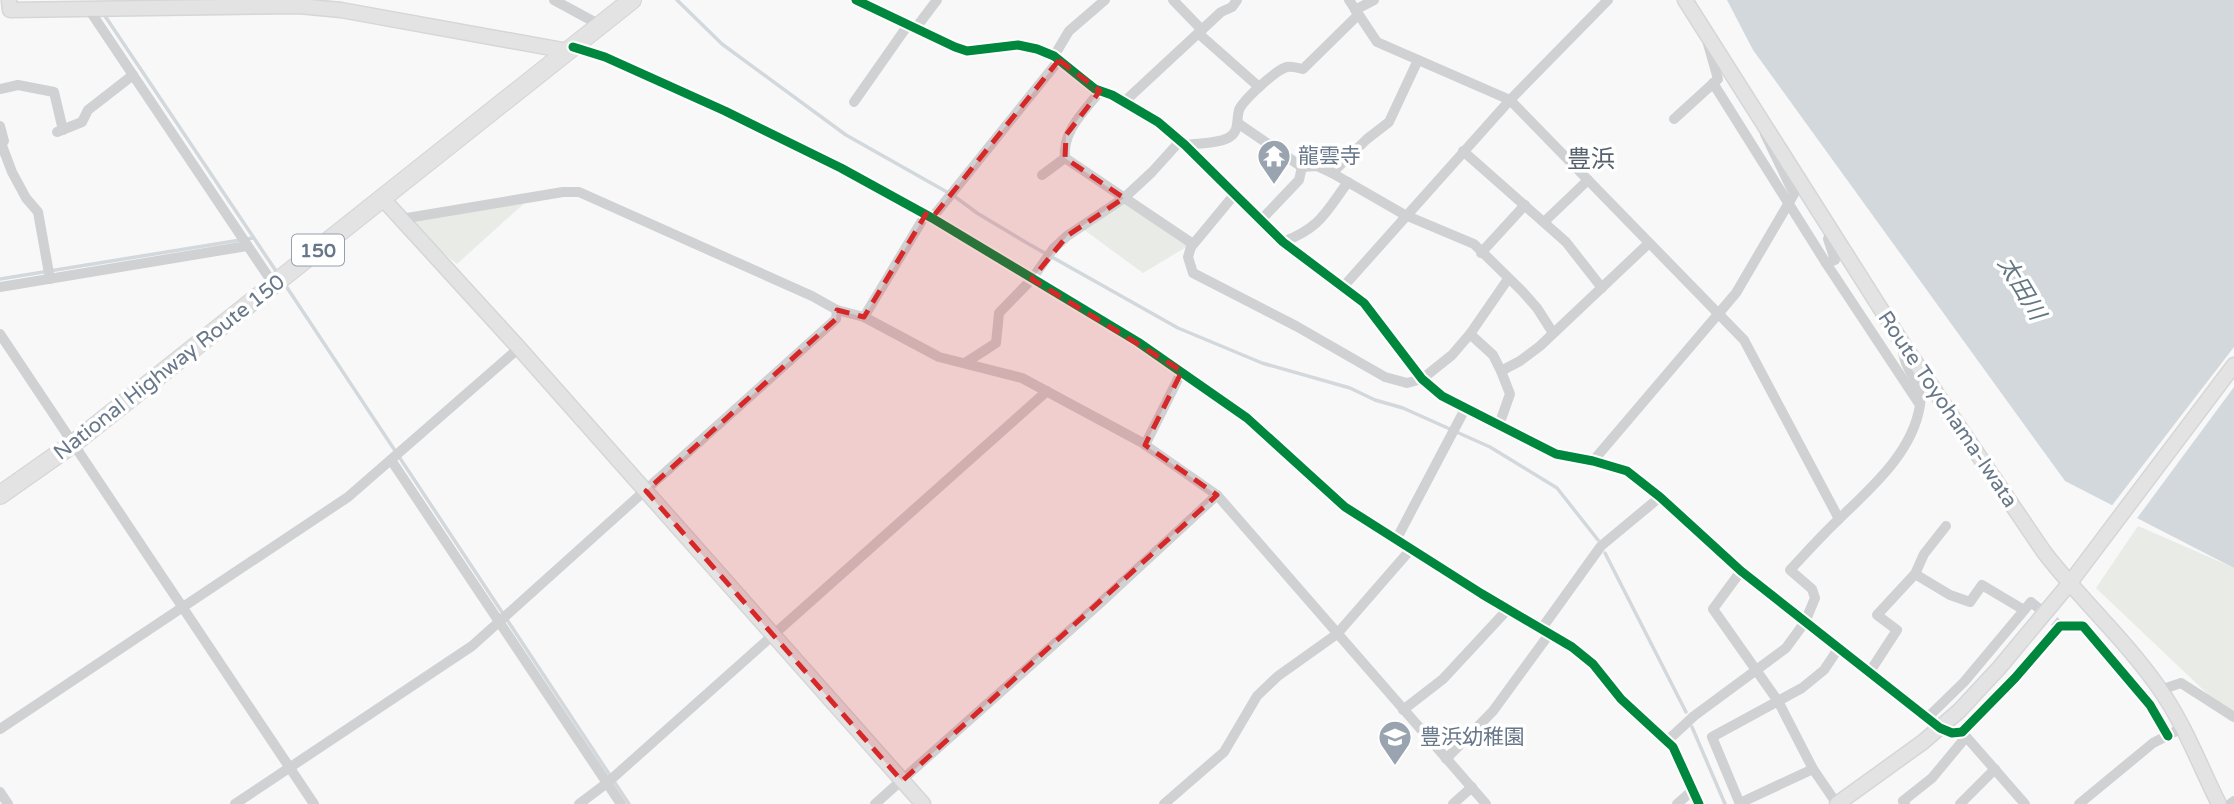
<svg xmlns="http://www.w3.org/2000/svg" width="2234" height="804" viewBox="0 0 2234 804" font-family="'Varela Round','Noto Sans JP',sans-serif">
<rect width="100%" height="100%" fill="#f8f8f8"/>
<!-- green -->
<g fill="#e8ebe6">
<polygon points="530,198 457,264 401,219"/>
<polygon points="1123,201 1188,246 1143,273 1083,229"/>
<polygon points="2138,526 2234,568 2234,719 2096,588"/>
</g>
<!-- water -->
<polygon fill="#d2d8dc" points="1727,0 2234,0 2234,568 2065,481 1753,50"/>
<!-- pier -->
<polygon fill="#f8f8f8" points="2234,347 2234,387 2135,521 2110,508"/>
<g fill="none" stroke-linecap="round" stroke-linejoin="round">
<!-- stream -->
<g stroke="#d2d8dc" stroke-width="3.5">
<polyline points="677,0 722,44 846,135 954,196 977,213 1027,243 1178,328 1262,363 1350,388 1375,400 1403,408 1490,447 1557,488 1598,540"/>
<polyline points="103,13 278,274"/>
<polyline points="0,279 253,238"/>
<polyline points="284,283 629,804"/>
<polyline points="1605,553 1686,712"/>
<polyline points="1692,727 1725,804"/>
</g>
<!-- street-tunnel -->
<polyline stroke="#cdd1d7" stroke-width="10" stroke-dasharray="10 5" stroke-linecap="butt" points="2031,602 2060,626"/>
<defs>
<g id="secondary">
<polyline points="9,0 10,10 299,6 341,10 568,51"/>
<path d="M1685 0 1903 344 2044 552C2080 599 2125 639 2159 688 2184 723 2200 766 2219 804"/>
<polyline points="383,199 519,348 923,804"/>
<polyline points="1837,804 1923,742 1959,711 1999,668 2069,584 2234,365"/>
</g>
<polyline id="highway" points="0,495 74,443 632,0"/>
</defs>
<!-- secondary casing -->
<use href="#secondary" stroke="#d5d6d7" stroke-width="17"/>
<!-- highway casing -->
<use href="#highway" stroke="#d4d4d6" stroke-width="20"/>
<!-- street -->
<g stroke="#d0d1d3" stroke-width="10">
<polyline points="554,0 600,25"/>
<polyline points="856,0 955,47 967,51 1018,45 1037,49 1054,56 1095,89 1112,95 1158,122 1185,145 1283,242 1364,303 1422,379 1442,396 1556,454 1593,461 1627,471 1660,497 1741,571 1940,728 1952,733 1962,732 2015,678 2060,626 2083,626 2150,705 2168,736"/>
<polyline points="1173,0 1202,30"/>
<polyline points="1349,0 1377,42 1510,100 1744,340 1839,519"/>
<polyline points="88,8 274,285"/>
<polyline points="1355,10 1374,0"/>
<polyline points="915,29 937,0"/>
<polyline points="1198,33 1259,87"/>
<polyline points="573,47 605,57 725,111 841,168 932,218 1138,342 1247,418 1345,507 1482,594 1572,647 1593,664 1621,699 1673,747 1699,804"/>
<polyline points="1054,56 1069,31 1105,0"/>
<polyline points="1713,83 1826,263 1918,402"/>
<polyline points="0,89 18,85 54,92 63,130"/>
<path d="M1100 91C1084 112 1062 131 1065 158L1193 244"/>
<polyline points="854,102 908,25"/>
<polyline points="1124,102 1221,12 1232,7 1237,0"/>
<polyline points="1674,119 1718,79 1708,44"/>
<polyline points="1239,124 1302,167 1317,166 1332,173 1405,215 1474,244 1522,291 1537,308 1553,333"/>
<polyline points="0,126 4,141 0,143"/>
<polyline points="57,132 82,122 88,110 133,75"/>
<polyline points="1,143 12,172 26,198 38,212 50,279"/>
<path d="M1185 145C1197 143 1217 144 1228 138 1240 132 1236 120 1239 110 1243 100 1277 69 1287 67 1292 66 1298 68 1303 69L1358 15"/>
<polyline points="1463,151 1566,242 1602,288"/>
<polyline points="1332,173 1367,139 1389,122 1418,60"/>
<polyline points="1042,175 1065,158"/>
<polyline points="1234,195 1191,247 1188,257 1193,273 1296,326 1385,377 1407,383 1422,379 1452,355 1470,334 1508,279"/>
<polyline points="932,218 1059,60"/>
<polyline points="401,219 563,192 579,192 812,296 837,310 864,317 939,357 1022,378 1141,442 1217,495 1486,804"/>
<polyline points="1260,221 1299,180 1302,167"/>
<polyline points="1544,222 1588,180"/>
<path d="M1283 242C1321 227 1325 213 1348 182"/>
<polyline points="1481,253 1525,205"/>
<polyline points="1826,263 1835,260 1828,239 1832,231"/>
<polyline points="0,287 247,246"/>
<polyline points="1343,287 1510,100 1608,0"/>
<polyline points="864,317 926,214"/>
<polyline points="0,334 314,804"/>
<polyline points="1470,334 1493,355 1501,371 1520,361 1540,346 1649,243"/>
<polyline points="965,363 996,343 999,313 1032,279 1053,249 1067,236 1124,198 1152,172 1180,141"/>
<polyline points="1499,425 1510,394 1501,371"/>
<polyline points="1145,445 1182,371"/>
<polyline points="391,460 621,804"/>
<polyline points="1593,461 1736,293 1794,194 1765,134"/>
<polyline points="1396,540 1465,409"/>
<polyline points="1741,571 1713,609 1778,701 1813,769 1837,804"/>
<polyline points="1915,574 1950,595 1970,602 1982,585 2024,610"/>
<polyline points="1542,628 1601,546 1660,497"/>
<polyline points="1869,673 1897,630 1877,615 1915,574 1924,554 1946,526"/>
<polyline points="2160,690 2181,683 2234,717"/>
<polyline points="1403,710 1443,679 1508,609"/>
<polyline points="1927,718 1964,682 2031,602"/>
<polyline points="0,729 348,497 519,348"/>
<polyline points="1962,732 2025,804"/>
<path d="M1667 741 1694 716 1786 648 1805 622 1815 598 1812 589 1790 570C1806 553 1822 535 1839 519 1871 488 1913 452 1920 405 1924 383 1900 367 1903 344"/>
<polyline points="1446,759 1493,711 1550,633"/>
<polyline points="0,792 8,804"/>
<polyline points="1740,803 1813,769"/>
<polyline points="235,804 472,646 836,319 837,310"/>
<polyline points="579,804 607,783 1047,391"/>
<polyline points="875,804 1097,606 1217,495"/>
<polyline points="1164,804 1224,752 1257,696 1278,676 1337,634 1411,549"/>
<polyline points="1453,804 1472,787"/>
<polyline points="1677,804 1693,790"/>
<polyline points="1740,804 1712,737 1802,688 1824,670 1838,649"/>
<polyline points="1905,804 1903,801 1932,778 1966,737"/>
<polyline points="1960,804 1995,769"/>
<polyline points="2079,804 2153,743 2182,728"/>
<polyline points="2230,804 2234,801"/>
</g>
<!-- secondary -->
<use href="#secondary" stroke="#e3e3e4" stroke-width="14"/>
<!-- highway -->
<use href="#highway" stroke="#e3e3e4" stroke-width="18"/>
<defs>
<g id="cycleway">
<polyline points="856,0 955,47 967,51 1018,45 1037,49 1054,56 1095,89 1112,95 1158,122 1185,145 1283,242 1364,303 1422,379 1442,396 1556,454 1593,461 1627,471 1660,497 1741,571 1940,728 1952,733 1962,732 2015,678 2060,626 2083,626 2150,705 2168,736"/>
<polyline points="573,47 605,57 725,111 841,168 932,218 1138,342 1247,418 1345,507 1482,594 1572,647 1593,664 1621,699 1673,747 1699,804"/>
</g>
</defs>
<!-- cycleway casing -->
<use href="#cycleway" stroke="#fff" stroke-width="13"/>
<!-- cycleway -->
<use href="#cycleway" stroke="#00873e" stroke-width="9"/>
</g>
<!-- marked area -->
<path fill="#d62828" fill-opacity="0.2" stroke="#d62828" stroke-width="5" stroke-dasharray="14 9" stroke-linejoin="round" d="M1059 60 1100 91 1066 135 1065 158 1124 198 1067 236 1032 279 1182 371 1145 445 1217 495 902 781 646 491 836 319 837 310 864 317 926 214 932 218Z"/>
<!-- icons -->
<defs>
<symbol id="temple-pin" viewBox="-11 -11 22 30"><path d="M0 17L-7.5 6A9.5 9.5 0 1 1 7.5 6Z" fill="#9aa4b0" stroke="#fff"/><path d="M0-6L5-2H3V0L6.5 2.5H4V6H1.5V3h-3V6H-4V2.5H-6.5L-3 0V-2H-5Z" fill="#fff"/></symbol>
<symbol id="school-pin" viewBox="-11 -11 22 30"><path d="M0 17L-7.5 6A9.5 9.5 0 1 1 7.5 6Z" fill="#9aa4b0" stroke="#fff"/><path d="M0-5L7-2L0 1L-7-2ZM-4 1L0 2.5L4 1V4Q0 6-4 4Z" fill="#fff"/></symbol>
</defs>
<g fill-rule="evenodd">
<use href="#temple-pin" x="1255" y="137" width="38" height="52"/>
<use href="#school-pin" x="1376" y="718" width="38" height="52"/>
</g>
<g text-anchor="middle" stroke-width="7" stroke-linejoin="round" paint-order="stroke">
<!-- shield labels -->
<rect fill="#fff" stroke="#95a0ac" stroke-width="2" x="292" y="234.5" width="52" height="31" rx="5"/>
<g font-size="19" font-weight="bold" fill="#687789">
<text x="318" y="257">150</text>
</g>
<!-- poi labels -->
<g font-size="21" fill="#687789" stroke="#fff" text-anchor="start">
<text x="1298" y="163">龍雲寺</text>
<text x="1420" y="744">豊浜幼稚園</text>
</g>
<!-- street labels -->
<g font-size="21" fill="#687789" stroke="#fff">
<text transform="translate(169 367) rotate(-38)" y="7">National Highway Route 150</text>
<text transform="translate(1948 409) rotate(56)" y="7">Route Toyohama-Iwata</text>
</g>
<!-- water labels -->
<g font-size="23" font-style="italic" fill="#637783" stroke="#fff">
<text transform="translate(2022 288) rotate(59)" y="8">太田川</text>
</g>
<!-- quarter labels -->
<g font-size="24" fill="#56616e" stroke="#fff">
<text x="1591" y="167">豊浜</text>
</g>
</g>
</svg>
